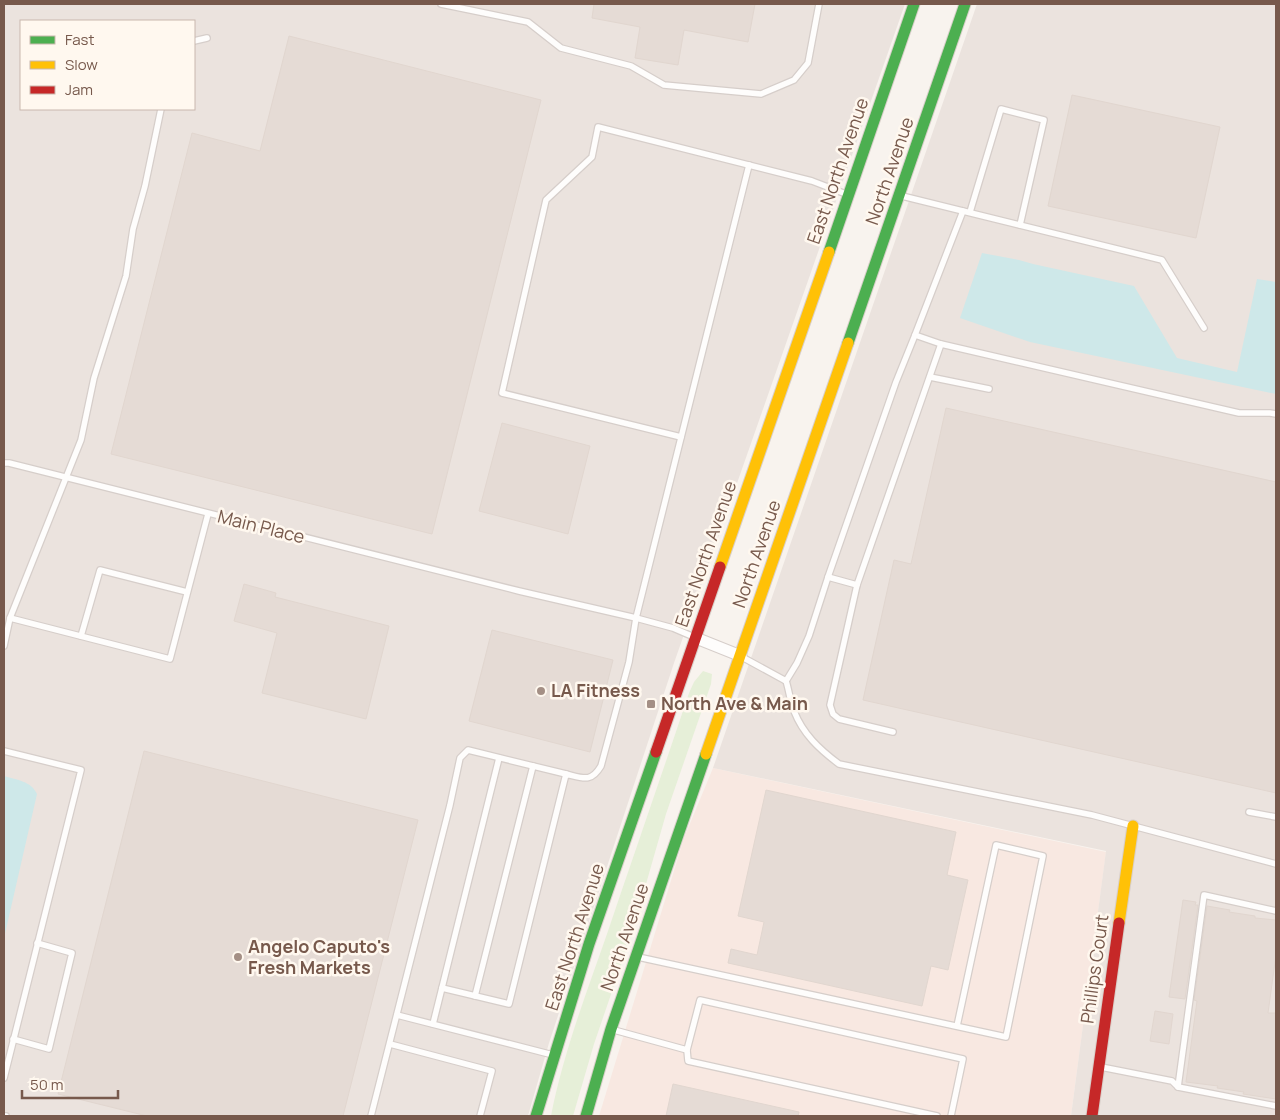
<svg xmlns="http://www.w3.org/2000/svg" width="1280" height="1120" viewBox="0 0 1280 1120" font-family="Manrope,sans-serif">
<rect width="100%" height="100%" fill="#f8f3ee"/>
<!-- commercial -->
<polygon fill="#f8e8e1" points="713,768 1106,852 1071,1116 599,1116 684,838"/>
<!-- industrial -->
<g fill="#ebe3de" fill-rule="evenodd">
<path d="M4 4H905L674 663 549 1043 528 1116H4ZM21 21H194V109H21Z"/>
<polygon points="977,4 1276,4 1276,1116 1071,1116 1106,851 713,768"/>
</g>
<!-- green -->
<path fill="#e6efd8" d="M703 671 712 674 711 684 666 814 632 933 594 1044 573 1116H551C563 1054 586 994 607 934 634 854 662 774 689 693L694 682Z"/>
<!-- water -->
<g fill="#cee8e9">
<polygon points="982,253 1019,260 1033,264 1134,286 1177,358 1237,372 1257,279 1276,282 1276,394 1030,342 960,318"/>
<path d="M4 776C17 780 31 781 37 794L4 938Z"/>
</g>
<!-- building -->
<g fill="#e5dbd5" stroke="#e1d6cf">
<polygon points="594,4 755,4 748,42 684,30 678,65 635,58 640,27 592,18"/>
<polygon points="289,36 541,100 432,534 111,454 192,133 260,151"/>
<polygon points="1072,95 1220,127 1196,238 1048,206"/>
<polygon points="946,408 1276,482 1276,793 863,700 894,560 911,564"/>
<polygon points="502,423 590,446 568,534 479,511"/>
<polygon points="244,584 276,593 275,597 389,626 366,719 262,693 277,633 234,621"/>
<polygon points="492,630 613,660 590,752 469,721"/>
<polygon points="144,751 418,820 343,1116 147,1116 58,1094"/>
<polygon points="766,790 956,832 947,875 968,880 948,970 931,966 922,1006 728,963 731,949 757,955 764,922 738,916"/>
<polygon points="1183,900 1196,902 1195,905 1198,905 1185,999 1169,997"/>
<polygon points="1207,906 1230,910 1229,912 1255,916 1255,918 1276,920 1276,955 1268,1013 1276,1013 1276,1099 1243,1094 1244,1092 1217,1088 1218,1086 1186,1082 1197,1001 1194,1000"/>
<polygon points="1155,1011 1173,1014 1169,1044 1150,1041"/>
<polygon points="673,1084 799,1112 798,1116 666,1116"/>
</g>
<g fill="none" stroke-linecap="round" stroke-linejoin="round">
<defs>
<g id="lane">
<polyline points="441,4 528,22 561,48 631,66 664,85 761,94 794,80 808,63 819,4"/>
<polyline points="194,41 207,38"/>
<polyline points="902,196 1162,260 1204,328"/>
<polyline points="963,211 915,335 941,344 1239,413 1270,413 1276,414"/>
<polyline points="970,212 1001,109 1044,120 1020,225"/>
<polyline points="930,377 989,389"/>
<polyline points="681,437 502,393 546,200 592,157 598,127 812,181 846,194"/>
<polyline points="4,463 9,463 519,591 636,618 673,628 694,637"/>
<polyline points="828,577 857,585"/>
<polyline points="10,618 170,659 208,514"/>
<polyline points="81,636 100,570 187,592"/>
<polyline points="4,646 10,618 81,440 94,378 126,276 133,229 145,186 161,109"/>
<path d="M742 657 786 681C789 690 790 701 794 711 803 734 819 749 839 764L1092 815 1276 864"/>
<polyline points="786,681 797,663 809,636 828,577 896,382 915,335"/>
<polyline points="893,732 839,719 833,714 830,705 857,585 941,344"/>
<polyline points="4,751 81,770 4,1078"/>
<polyline points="1249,812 1276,817"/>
<path d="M638 957C761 984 883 1010 1006 1037L1043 856 996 845 957 1026"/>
<path d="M442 988 509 1004 566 774C583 778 591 783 601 766L629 662 636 618 749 165"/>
<polyline points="475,996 533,766"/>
<polyline points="397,1015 553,1055"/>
<polyline points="433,1024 499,758"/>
<polyline points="614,1030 687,1050 700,1000 963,1059 951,1116"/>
<polyline points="13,1039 49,1049 72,953 37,943"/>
<polyline points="390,1044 492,1071 480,1116"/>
<polyline points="687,1050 688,1061 937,1116"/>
<polyline points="1101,1067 1172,1081 1178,1087 1276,1106"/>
<polyline points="1178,1087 1204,895 1276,911"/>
<polyline points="4,1116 6,1116"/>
<polyline points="371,1116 450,805 460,758 468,750 566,774"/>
</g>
<polyline id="street" points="696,638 741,656"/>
<g id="fast">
<polyline points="829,252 914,4"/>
<polyline points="848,343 965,4"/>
<polyline points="536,1116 589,944 656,752"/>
<polyline points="586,1116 611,1029 706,754"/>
</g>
<g id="slow">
<polyline points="720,567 829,252"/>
<polyline points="706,754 848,343"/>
<polyline points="1119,923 1133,826"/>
</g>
<g id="jam">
<polyline points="656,752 720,567"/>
<polyline points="1092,1116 1119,923"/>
</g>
</defs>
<!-- lane casing -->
<use href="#lane" stroke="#d6ceca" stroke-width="8"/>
<!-- street casing -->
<use href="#street" stroke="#d6ceca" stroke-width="13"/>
<!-- fast casing -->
<use href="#fast" stroke="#d8cfc9" stroke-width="13"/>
<!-- slow casing -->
<use href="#slow" stroke="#d8cfc9" stroke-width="13"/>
<!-- jam casing -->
<use href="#jam" stroke="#d8cfc9" stroke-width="13"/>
<!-- lane -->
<use href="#lane" stroke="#fefdfc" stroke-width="5.5"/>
<!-- street -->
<use href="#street" stroke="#fefdfc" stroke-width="11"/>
<!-- fast -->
<use href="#fast" stroke="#4caf50" stroke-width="11"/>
<!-- slow -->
<use href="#slow" stroke="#ffc107" stroke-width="11"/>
<!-- jam -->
<use href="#jam" stroke="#c62828" stroke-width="11"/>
</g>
<!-- markers -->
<g fill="#a48f85" stroke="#fff8ef" stroke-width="2">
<circle cx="541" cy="691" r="5"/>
<rect x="646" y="699" width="10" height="10" rx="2.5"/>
<circle cx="238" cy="957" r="5"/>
</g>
<g text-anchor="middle" stroke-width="5" stroke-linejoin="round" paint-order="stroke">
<!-- street labels -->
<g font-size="18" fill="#77594c" stroke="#fff8ef">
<text transform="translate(838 171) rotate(-71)" y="6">East North Avenue</text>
<text transform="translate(890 171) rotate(-71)" y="6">North Avenue</text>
<text transform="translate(261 527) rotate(14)" y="6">Main Place</text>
<text transform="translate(706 554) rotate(-71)" y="6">East North Avenue</text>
<text transform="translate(757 554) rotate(-71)" y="6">North Avenue</text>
<text transform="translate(575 937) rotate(-72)" y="6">East North Avenue</text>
<text transform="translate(625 937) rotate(-71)" y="6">North Avenue</text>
<text transform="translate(1095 969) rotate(-82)" y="6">Phillips Court</text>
</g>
<!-- poi labels -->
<g font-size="18" font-weight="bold" fill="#77594c" stroke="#fff8ef" text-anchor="start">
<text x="551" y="697">LA Fitness</text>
<text x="661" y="710">North Ave &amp; Main</text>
<text x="248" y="953">Angelo Caputo's<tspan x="248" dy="21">Fresh Markets</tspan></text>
</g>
</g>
<!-- border -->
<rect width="1280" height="1120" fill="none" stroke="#77594c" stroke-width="10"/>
<!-- legend -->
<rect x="20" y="20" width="175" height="90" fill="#fff8ef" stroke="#c9b8ae"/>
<rect x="30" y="36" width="25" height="8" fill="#4caf50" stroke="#c9b8ae"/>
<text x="65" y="45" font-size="15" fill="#77594c">Fast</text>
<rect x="30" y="61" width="25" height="8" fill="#ffc107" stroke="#c9b8ae"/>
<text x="65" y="70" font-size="15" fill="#77594c">Slow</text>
<rect x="30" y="86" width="25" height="8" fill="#c62828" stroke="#c9b8ae"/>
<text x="65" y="95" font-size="15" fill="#77594c">Jam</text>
<!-- scale -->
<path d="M22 1090v8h96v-8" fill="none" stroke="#77594c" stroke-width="2.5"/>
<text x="30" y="1090" font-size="15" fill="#77594c" stroke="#fff8ef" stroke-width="4" paint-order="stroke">50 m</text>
</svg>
